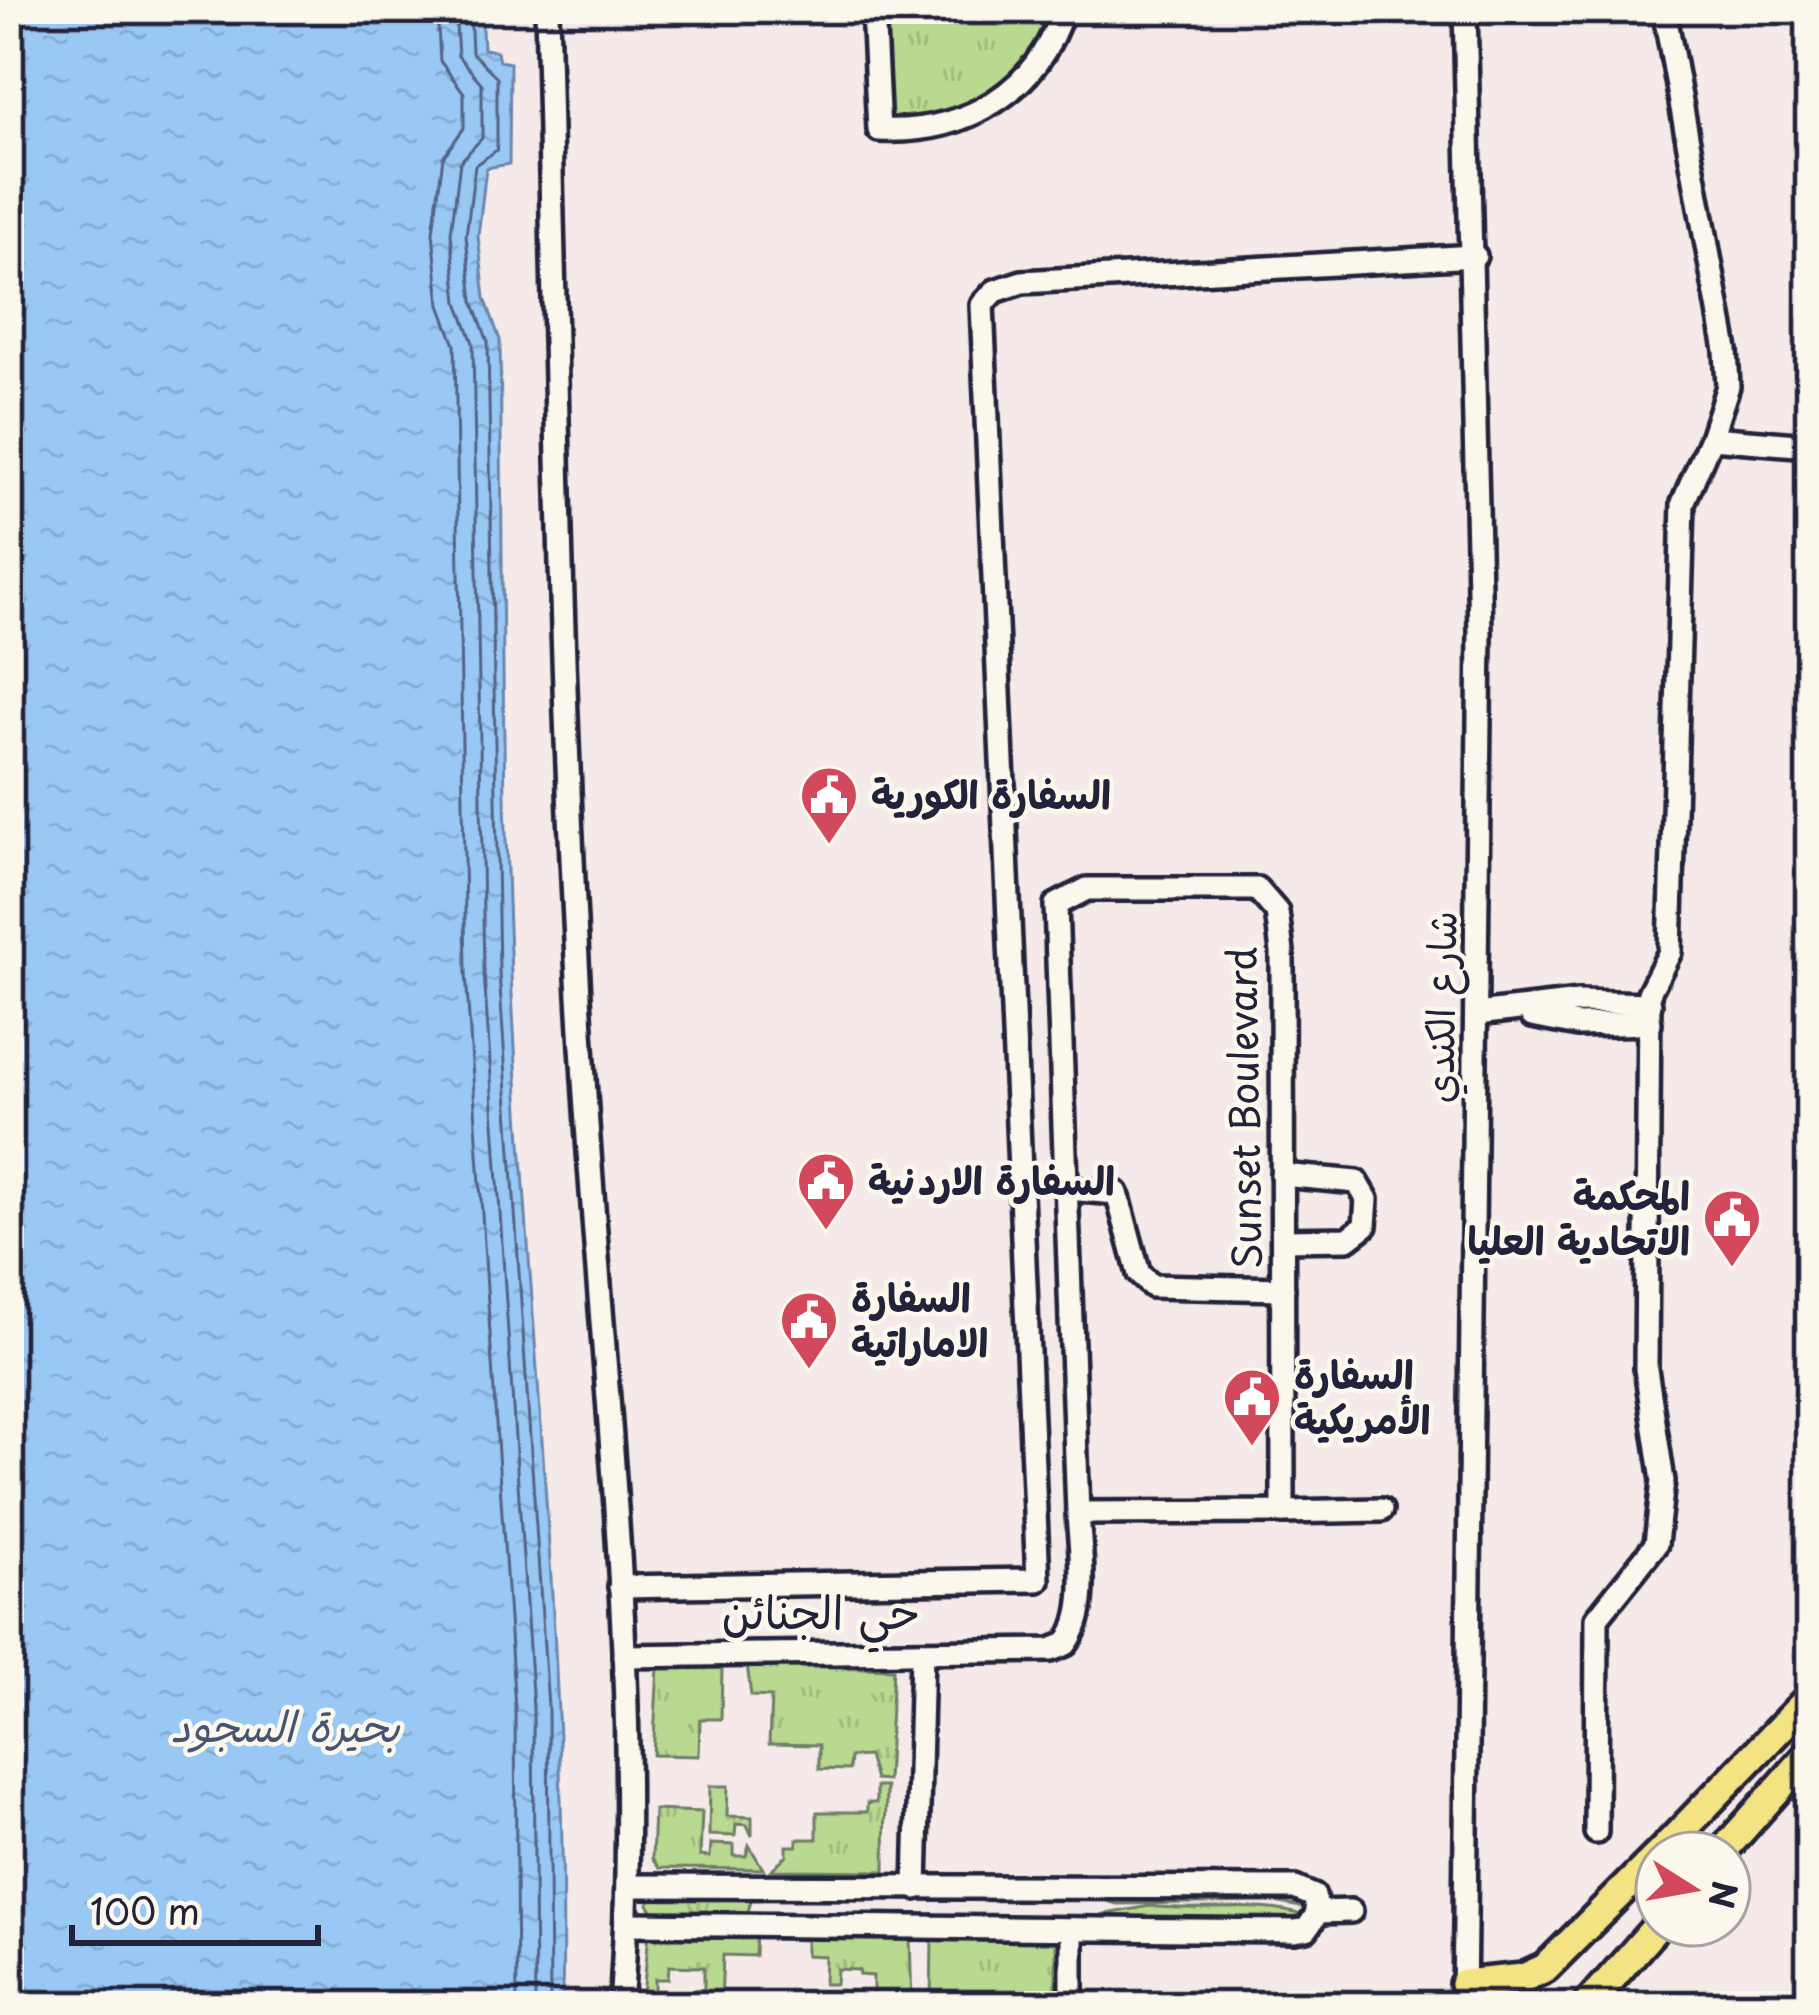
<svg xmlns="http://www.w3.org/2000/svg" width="1819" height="2015" viewBox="0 0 1819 2015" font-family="'Playpen Sans','Playpen Sans Arabic',sans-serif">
<defs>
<pattern id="grass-tufts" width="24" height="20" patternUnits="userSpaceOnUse" patternTransform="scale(3)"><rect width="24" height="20" fill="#b9d890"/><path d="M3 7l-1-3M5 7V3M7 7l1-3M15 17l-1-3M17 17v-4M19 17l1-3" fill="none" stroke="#9fb97d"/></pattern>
<pattern id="water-ripples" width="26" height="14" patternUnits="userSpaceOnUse" patternTransform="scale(3)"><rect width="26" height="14" fill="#9ac8f5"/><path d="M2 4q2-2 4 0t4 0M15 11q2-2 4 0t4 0" fill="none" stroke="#84acd3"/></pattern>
</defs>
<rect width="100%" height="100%" fill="#f5eae9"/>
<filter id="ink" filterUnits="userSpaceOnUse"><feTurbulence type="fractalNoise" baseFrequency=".00833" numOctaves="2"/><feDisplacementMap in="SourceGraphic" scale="24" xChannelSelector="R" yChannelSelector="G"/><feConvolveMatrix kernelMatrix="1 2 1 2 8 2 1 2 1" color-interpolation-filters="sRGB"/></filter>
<g filter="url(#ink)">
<!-- grass -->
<g fill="url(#grass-tufts)" stroke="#6e7d66" stroke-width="3">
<path d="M905 9 919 18 920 9H1054C1034 62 1000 105 943 121 926 126 902 122 884 123L880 14 887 10 898 23Z"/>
<polygon points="747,1664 893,1669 887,1781 875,1780 868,1756 850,1757 849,1770 819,1769 819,1745 769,1744 771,1697 751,1696"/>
<polygon points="658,1667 722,1667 721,1719 700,1719 699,1756 653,1755"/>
<polygon points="710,1786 728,1786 727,1816 752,1817 752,1836 747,1825 736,1824 735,1836 709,1835"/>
<polygon points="876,1787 886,1787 885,1871 771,1870 787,1855 787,1846 797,1846 797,1839 817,1839 817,1812 867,1812 867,1803 876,1803"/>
<polygon points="654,1810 702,1812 700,1856 710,1857 711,1844 734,1845 734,1856 746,1856 749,1845 763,1869 659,1868 652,1859"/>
<polygon points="743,1895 751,1901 747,1915 656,1916 648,1904 653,1896"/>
<polygon points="1106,1896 1297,1899 1306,1908 1275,1902 1117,1904 1100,1899"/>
<path d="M1150 1906C1198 1913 1263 1900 1304 1916L1296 1921 1100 1915Z"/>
<polygon points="756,1931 755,1956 723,1955 721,2003 695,2003 696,1990 704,1989 704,1967 669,1966 668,1979 655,1979 655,2006 642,2006 649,1932"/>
<polygon points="775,1932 910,1936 912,2006 873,2006 873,1976 860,1975 859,1970 837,1969 836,1984 824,1984 825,1957 806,1956 806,1940 775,1939"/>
<polygon points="932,1935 1056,1938 1056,2006 931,2006"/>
</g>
<!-- water -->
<path fill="url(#water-ripples)" stroke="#6a86ab" stroke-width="3" d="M9 9H481L483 49 497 51 499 61 510 63 509 164 486 168 478 236 485 298 500 340C503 551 501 763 511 974 528 1319 569 1661 562 2006H9Z"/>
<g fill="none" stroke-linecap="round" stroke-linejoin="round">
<!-- shore -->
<g stroke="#526485" stroke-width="3">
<polyline points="437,9 440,61 464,93 464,128 443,157 433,232 440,305 455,345 466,973 515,1709 517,2006"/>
<polyline points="455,9 458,56 482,84 482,138 460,162 451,233 458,302 473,343 484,972 533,1708 535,2006"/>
<polyline points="470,9 472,53 497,77 497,150 475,165 466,236 473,301 488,342 499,972 548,1707 550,2006"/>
</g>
<defs>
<g id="minor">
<path d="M547 9C556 361 561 712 583 1063 602 1377 644 1692 621 2006"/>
<path d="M873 9 879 130C963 134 1037 94 1063 9"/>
<polyline points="1664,9 1726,350 1728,386 1711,438"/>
<polyline points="1477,1014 1578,1002 1650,1004"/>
<polyline points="1532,1016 1578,1025 1650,1023"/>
<polyline points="1282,1175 1357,1182 1367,1199 1365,1226 1348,1239 1283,1240"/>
<polyline points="1067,1189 1117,1193 1139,1274 1152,1286 1283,1289"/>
<polyline points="1283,1512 1381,1510"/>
<polyline points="620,1587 1038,1580 982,305 995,291 1022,282 1475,256"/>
<path d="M624 1656 1051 1650 1066 1644C1091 1612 1080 1552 1078 1513L1056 905 1087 889H1257L1277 912 1282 952 1283 1512 1078 1513"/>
<polyline points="1596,1832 1597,1618 1656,1544 1663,1481 1646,1369 1649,993 1670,952 1683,503 1711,438 1810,446"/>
<polyline points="916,1888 922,1652"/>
<polyline points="1318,1912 1351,1911"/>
<polyline points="627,1924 1295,1931 1307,1929 1318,1912 1314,1896 1295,1888 629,1886"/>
<polyline points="1072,2006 1072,1929"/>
<polyline points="1464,2006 1480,632 1465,9"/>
</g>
<g id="major">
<polyline points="1660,1853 1810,1697"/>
<polyline points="1721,1853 1810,1753"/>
<polyline points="1464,1984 1523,1978 1545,1968 1657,1856"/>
<polyline points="1587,2006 1658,1925"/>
</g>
</defs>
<!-- minor casing -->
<use href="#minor" stroke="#22223b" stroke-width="30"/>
<!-- major casing -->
<use href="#major" stroke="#22223b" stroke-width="36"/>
<!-- minor -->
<use href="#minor" stroke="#fbf7ec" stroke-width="21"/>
<!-- major -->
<use href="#major" stroke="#f4e382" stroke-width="27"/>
</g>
</g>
<!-- icons -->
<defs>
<symbol id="civic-pin" viewBox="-11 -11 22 30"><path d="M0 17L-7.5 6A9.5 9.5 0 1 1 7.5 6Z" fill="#d1495b" stroke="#fbf7ec"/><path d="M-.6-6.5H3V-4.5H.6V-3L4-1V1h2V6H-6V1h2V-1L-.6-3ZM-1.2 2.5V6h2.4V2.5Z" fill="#fff"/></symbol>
</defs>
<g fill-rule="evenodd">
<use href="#civic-pin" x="796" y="762" width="66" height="90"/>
<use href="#civic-pin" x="793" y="1148" width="66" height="90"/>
<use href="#civic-pin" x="1699" y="1185" width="66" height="90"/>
<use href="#civic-pin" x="776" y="1287" width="66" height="90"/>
<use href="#civic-pin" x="1219" y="1364" width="66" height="90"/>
</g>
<g text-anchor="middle" stroke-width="9" stroke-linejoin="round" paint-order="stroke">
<!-- poi labels -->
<g font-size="39" font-weight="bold" fill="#22223b" stroke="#fbf7ec" text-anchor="start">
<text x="871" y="809">السفارة الكورية</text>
<text x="868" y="1195">السفارة الاردنية</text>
<text x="1690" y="1210" text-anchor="end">المحكمة<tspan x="1690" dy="45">الاتحادية العليا</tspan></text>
<text x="851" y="1312">السفارة<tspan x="851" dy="45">الاماراتية</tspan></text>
<text x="1294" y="1389">السفارة<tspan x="1294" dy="45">الأمريكية</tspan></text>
</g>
<!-- street labels -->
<g font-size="39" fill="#22223b" stroke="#fbf7ec">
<text transform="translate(1441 1007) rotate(-89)" y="14">شارع الكندي</text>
<text transform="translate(1245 1108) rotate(-91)" y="14">Sunset Boulevard</text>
</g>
<!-- water labels -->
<g font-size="42" font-style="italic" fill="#465473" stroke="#fbf7ec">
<text x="285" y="1742">بحيرة السجود</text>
</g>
<!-- quarter labels -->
<g font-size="45" fill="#22223b" stroke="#fbf7ec">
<text x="821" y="1629">حي الجنائن</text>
</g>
</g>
<!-- margin -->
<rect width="1819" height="2015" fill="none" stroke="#fbf7ec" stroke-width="48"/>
<rect x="24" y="24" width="1771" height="1967" fill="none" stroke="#22223b" stroke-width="4.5" filter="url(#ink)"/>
<!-- north arrow -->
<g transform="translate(1693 1889) rotate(101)"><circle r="57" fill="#fbf7ec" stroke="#a4a2a5" stroke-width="3"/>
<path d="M0-9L21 45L0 30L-21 45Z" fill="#d1495b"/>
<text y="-18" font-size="33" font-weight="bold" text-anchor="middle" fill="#22223b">N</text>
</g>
<!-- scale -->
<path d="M72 1925v18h246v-18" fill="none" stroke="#22223b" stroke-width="6"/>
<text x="90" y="1925" font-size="36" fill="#22223b" stroke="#fbf7ec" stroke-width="9" paint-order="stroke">100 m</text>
</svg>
